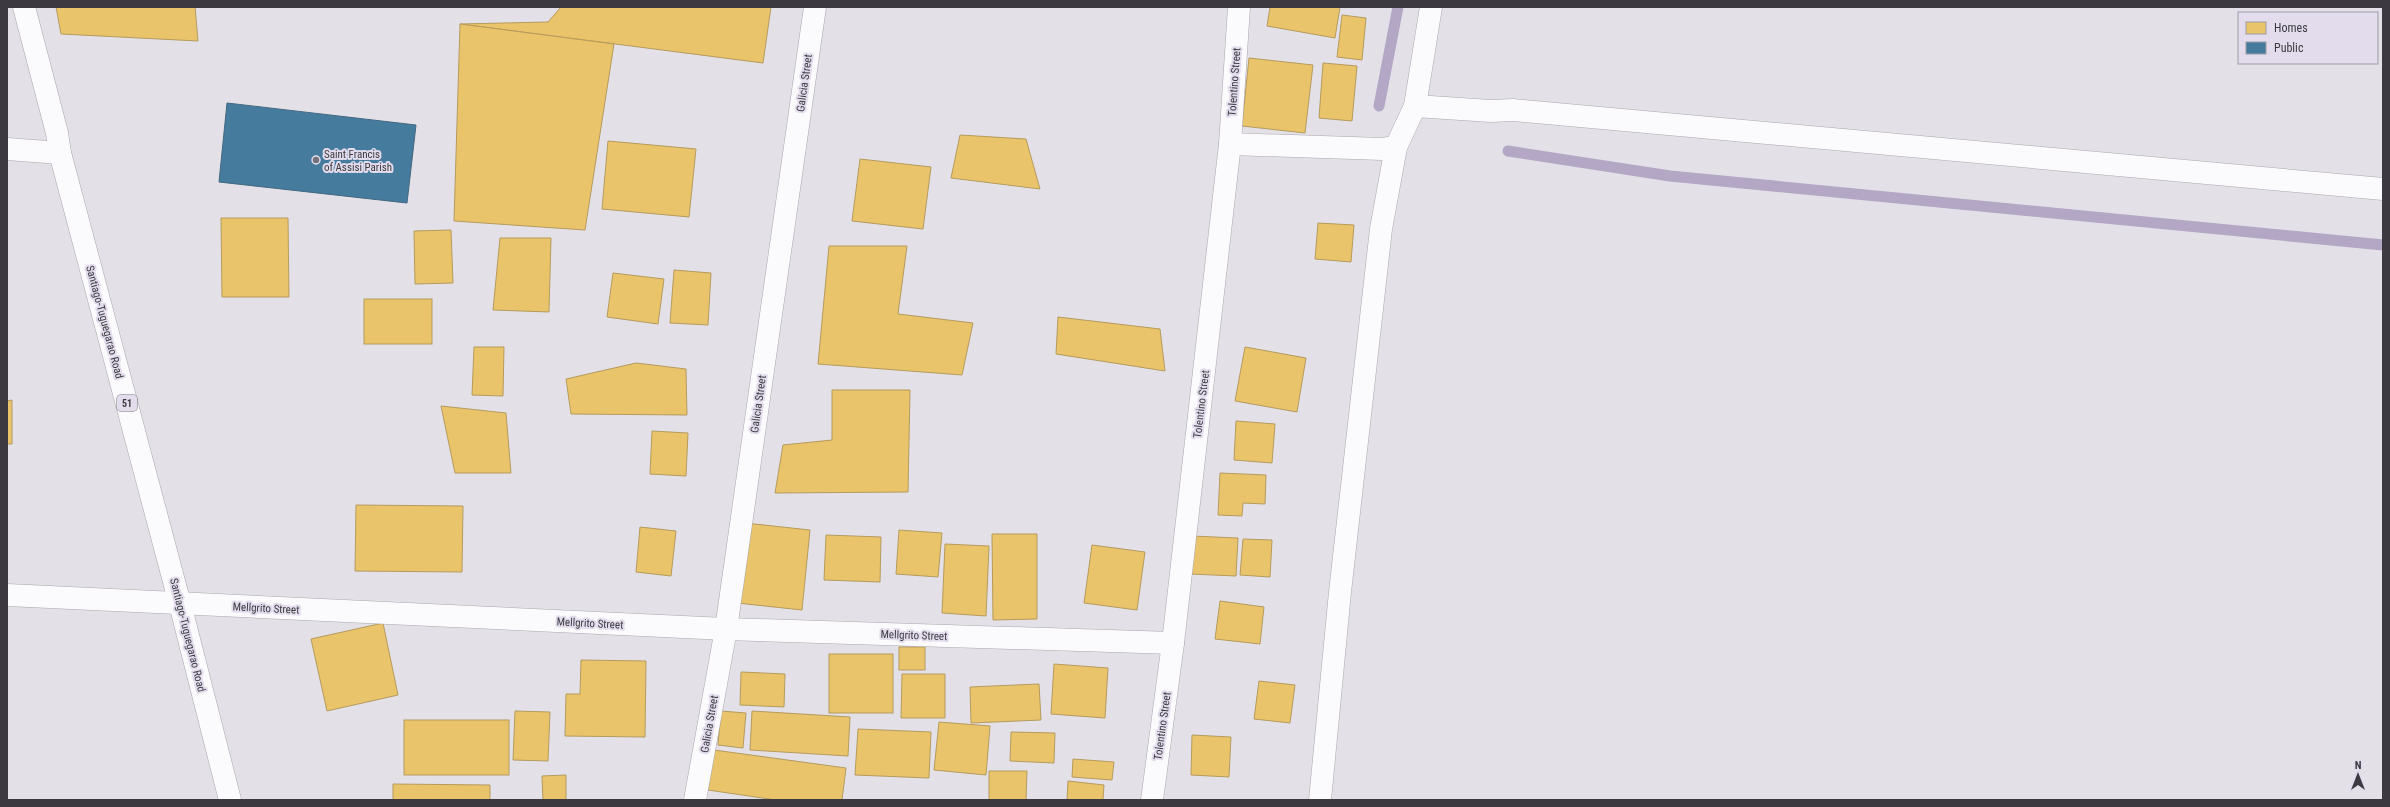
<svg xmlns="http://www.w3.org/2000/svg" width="2390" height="807" viewBox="0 0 2390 807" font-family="'Roboto Condensed',sans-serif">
<rect width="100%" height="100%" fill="#e3e0e8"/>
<!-- homes -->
<g fill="#e9c46a" stroke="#b59b5d">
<polygon points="56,7 195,7 198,41 61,34"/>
<polygon points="561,7 771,7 763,63 460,24 548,22"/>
<polygon points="1270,7 1340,7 1335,38 1267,26"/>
<polygon points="1342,15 1366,18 1362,60 1337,57"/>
<polygon points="460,24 614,44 585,230 454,221"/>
<polygon points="1249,58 1313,65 1305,133 1242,126"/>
<polygon points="1323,63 1357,66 1352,121 1319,118"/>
<polygon points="960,135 1026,139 1040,189 951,178"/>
<polygon points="608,141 696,149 689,217 602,209"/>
<polygon points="860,159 931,167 923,229 852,221"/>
<polygon points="221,218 288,218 289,297 222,297"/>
<polygon points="1318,223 1354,225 1351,262 1315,259"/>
<polygon points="451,230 453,283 415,284 414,231"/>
<polygon points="500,238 551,238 549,312 493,310"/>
<polygon points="829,246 907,246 898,314 973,323 962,375 818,364"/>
<polygon points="674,270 711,273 708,325 670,323"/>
<polygon points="613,273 664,279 658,324 607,317"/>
<rect x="364" y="299" width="68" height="45"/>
<polygon points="1058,317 1160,329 1165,371 1056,354"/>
<polygon points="474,347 504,347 503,396 472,395"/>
<polygon points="1245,347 1306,358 1297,412 1235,401"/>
<polygon points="636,363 686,369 687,415 571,414 566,379"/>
<polygon points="832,390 910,390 908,492 775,493 783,445 832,440"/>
<polygon points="12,400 12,444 7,444 7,401"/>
<polygon points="441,406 506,413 511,473 455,473"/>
<polygon points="1236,421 1275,424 1272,463 1234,460"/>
<polygon points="652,431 688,433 686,476 650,474"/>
<polygon points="1220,473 1266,475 1265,504 1243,503 1242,516 1218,515"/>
<polygon points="356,505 463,506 462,572 355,571"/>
<polygon points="745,523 810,530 802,610 737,603"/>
<polygon points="640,527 676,531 671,576 636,572"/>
<polygon points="899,530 942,533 938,577 896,574"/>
<polygon points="992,534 1037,534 1037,619 993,620"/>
<polygon points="826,535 881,537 880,582 824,580"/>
<polygon points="1192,536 1238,538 1236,576 1190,574"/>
<polygon points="1243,539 1272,540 1270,577 1240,575"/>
<polygon points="945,544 989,546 986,616 942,613"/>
<polygon points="1092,545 1145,552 1137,610 1084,603"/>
<polygon points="1220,601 1264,607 1260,644 1215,639"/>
<polygon points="383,623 398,695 327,711 311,639"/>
<rect x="899" y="647" width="26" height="23"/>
<rect x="829" y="654" width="64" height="59"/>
<polygon points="581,660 646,661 645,737 565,736 566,694 580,694"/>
<polygon points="1054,664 1108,668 1105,718 1051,714"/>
<polygon points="741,672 785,674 784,707 740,705"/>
<polygon points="902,674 945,674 945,718 901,718"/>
<polygon points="1259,681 1295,685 1290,723 1254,719"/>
<polygon points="1039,684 1041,720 971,723 970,687"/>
<polygon points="515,711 550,712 548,761 513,760"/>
<polygon points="721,711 746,713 743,748 718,745"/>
<polygon points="752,711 850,717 848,756 750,750"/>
<rect x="404" y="720" width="105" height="55"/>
<polygon points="939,722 990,726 986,775 934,770"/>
<polygon points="858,729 931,732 929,778 855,775"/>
<polygon points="1011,732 1055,733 1054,763 1010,761"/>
<polygon points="1192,735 1231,737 1229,777 1191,775"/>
<polygon points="714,750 846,768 842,800 776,800 708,790"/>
<polygon points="1073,759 1114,762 1112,780 1072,777"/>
<polygon points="989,771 1027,771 1026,800 989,800"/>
<polygon points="566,775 566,800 543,800 542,776"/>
<polygon points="1068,781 1104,785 1103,800 1067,800"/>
<polygon points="393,784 490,785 490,800 393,800"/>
</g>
<!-- public -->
<polygon fill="#457b9d" stroke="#426881" points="227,103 416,125 407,203 219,182"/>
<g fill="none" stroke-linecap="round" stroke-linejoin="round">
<!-- stream -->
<g stroke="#b3a7c5" stroke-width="11">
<polyline points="1379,106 1398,7"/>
<polyline points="1508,151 1670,176 2383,245"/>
</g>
<defs>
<g id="minor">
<polyline points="1415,106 1431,7"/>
<polyline points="1230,144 1382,149 1396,147 1415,106 1491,111 1513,110 2383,189"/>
<polyline points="7,149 60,153"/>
<polyline points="7,595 726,629 1173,643"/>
<polyline points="695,800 726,629 815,7"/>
<polyline points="1152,800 1173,643 1230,144 1239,7"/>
<polyline points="1320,800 1340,592 1381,229 1396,147"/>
</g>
<polyline id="highway" points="24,7 57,133 60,153 180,604 230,800"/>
</defs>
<!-- minor casing -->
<use href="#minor" stroke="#aaa7ad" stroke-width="23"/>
<!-- highway casing -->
<use href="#highway" stroke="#aaa7ad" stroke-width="23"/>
<!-- minor -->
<use href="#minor" stroke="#fbfafc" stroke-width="22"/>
<!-- highway -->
<use href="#highway" stroke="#fbfafc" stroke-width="22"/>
</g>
<!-- markers -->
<circle fill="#76747b" stroke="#e2dcec" stroke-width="1.5" cx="316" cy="160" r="4"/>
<g text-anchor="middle" stroke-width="4" stroke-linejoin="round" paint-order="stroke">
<!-- shield labels -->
<rect fill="#e2dcec" stroke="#6e6b74" stroke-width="1" x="117" y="395" width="20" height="16" rx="3"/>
<g font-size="10" font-weight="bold" fill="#3c3a40">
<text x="127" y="407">51</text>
</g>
<!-- street labels -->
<g font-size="11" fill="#3c3a40" stroke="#e2dcec">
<text transform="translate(1234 82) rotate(-86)" y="4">Tolentino Street</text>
<text transform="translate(804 83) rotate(-82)" y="4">Galicia Street</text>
<text transform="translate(105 322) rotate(75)" y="4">Santiago-Tuguegarao Road</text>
<text transform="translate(758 404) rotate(-82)" y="4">Galicia Street</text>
<text transform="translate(1201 404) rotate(-83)" y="4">Tolentino Street</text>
<text transform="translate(266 608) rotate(3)" y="4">Mellgrito Street</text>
<text transform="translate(590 623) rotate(3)" y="4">Mellgrito Street</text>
<text transform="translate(188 635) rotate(76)" y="4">Santiago-Tuguegarao Road</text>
<text transform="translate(914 635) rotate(2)" y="4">Mellgrito Street</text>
<text transform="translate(709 724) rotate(-80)" y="4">Galicia Street</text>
<text transform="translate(1162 726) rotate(-82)" y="4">Tolentino Street</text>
</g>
<!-- poi labels -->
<g font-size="11" fill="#3c3a40" stroke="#e2dcec" text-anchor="start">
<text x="324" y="158">Saint Francis<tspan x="324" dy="13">of Assisi Parish</tspan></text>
</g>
</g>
<!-- border -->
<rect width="2390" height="807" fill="none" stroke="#3c3a40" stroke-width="16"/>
<!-- legend -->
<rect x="2238" y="12" width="140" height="52" fill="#e2dcec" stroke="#a09ba7"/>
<rect x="2246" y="22" width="20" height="12" fill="#e9c46a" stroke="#a09ba7"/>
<text x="2274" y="32" font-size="12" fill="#3c3a40">Homes</text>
<rect x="2246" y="42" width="20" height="12" fill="#457b9d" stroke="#a09ba7"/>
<text x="2274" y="52" font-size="12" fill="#3c3a40">Public</text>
<!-- north arrow -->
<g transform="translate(2358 775)" stroke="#e2dcec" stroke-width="3" paint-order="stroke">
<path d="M0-3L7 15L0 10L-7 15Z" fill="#3c3a40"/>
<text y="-6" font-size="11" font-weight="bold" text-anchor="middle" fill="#3c3a40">N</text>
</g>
</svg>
